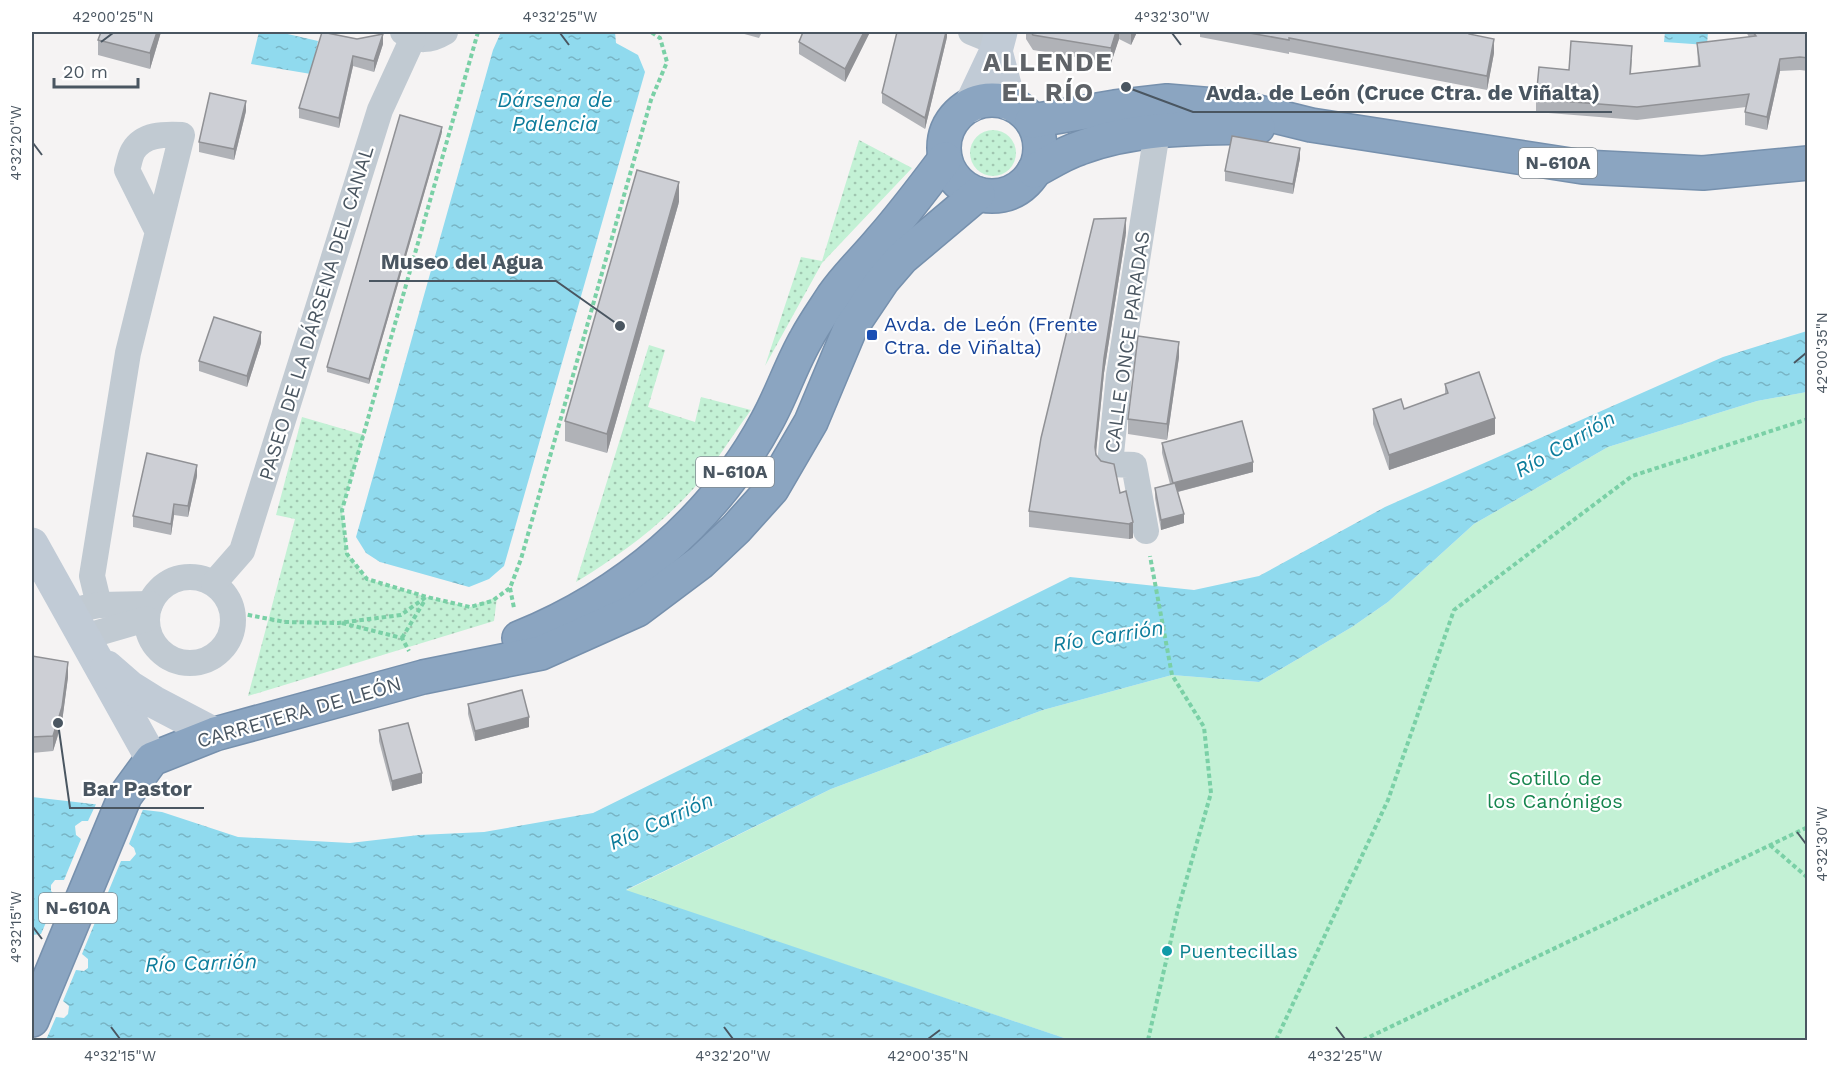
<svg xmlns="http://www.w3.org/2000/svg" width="1839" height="1072" viewBox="0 0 1839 1072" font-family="'Work Sans',sans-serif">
<defs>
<pattern id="grass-dots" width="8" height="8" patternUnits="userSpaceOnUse" patternTransform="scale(1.5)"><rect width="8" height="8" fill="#c3f1d5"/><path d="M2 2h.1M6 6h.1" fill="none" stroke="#a0c6b0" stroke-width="1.8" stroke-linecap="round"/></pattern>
<pattern id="water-ripples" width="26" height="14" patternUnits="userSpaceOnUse" patternTransform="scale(1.5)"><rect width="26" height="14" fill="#90daee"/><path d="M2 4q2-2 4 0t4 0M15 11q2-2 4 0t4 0" fill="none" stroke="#78b4c4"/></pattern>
</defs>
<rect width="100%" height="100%" fill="#f5f3f3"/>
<!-- grass -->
<g fill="url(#grass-dots)">
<circle cx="993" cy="153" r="23"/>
<polygon points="859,140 912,168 822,263 765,366 801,257 822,261"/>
<path d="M649 345 665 350 648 407 695 422 701 397 751 410C732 436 715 464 694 488 660 526 619 556 576 582Z"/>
<polygon points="302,417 364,435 342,510 347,553 367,579 427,597 470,607 497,597 494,621 248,696 295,519 276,515"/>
</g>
<!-- park -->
<polygon fill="#c3f1d5" points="1807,392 1807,1040 1070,1040 625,891 831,789 1043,710 1172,675 1259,682 1352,627 1388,602 1474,524 1608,447 1757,401"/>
<!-- water -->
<g fill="url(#water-ripples)">
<polygon points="259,32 279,32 318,41 311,74 251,64"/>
<polygon points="501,32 615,32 616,43 638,55 645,72 504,566 489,579 469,587 380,562 366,553 356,537 493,50"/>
<polygon points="1665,32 1708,32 1707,45 1664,42"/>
<polygon points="1807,331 1807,392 1757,401 1608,447 1474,524 1388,602 1352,627 1259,682 1172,675 1043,710 831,789 626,890 1070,1040 32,1040 32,797 162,812 238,837 350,843 419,835 484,832 593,813 1070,577 1194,590 1259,576 1385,507 1723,357"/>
</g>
<!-- pier -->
<polygon fill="#f5f3f3" points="97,802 144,807 129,844 134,848 136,854 130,861 121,861 104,902 109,906 110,916 103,921 96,920 82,954 88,959 88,968 84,971 76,970 63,1001 69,1006 68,1014 64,1018 56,1017 46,1040 32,1040 32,958 34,953 32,952 32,935 41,934 57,897 51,891 51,885 55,880 64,880 81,839 76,835 75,826 82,821 88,821"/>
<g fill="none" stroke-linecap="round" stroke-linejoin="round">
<defs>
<g id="highway">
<circle cx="992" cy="148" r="48"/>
<polyline points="1032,121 1115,107 1167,101 1238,107 1311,125 1583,167 1703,173 1808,163"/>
<path d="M1034 171C1049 163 1064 153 1080 148 1136 127 1199 128 1258 127"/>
<path d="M519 638C623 596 714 520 767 421 782 394 791 365 806 339 814 324 824 310 833 296 846 277 865 259 880 241 903 215 924 187 945 159"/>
<polyline points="32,1020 125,796 152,759 215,734 423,677 541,653 637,610 701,562 736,529 772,489 811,422 850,329 883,280 902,258 978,194"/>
</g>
</defs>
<!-- highway casing -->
<use href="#highway" stroke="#7690ad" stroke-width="36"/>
<!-- path -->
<g stroke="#7ad0a6" stroke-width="4" stroke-dasharray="4.5 3" stroke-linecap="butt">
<polyline points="478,32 342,510 347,554 367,579 427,597 470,607 492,601 510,588 521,559 651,100 667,62 660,38 651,32"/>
<polyline points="510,588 514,608"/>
<polyline points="233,612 285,622 338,623 401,615 426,597"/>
<polyline points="342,623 402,638 409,651"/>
<polyline points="402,638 425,600"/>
<polyline points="1770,845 1808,878"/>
<polyline points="1148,1040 1178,909 1211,793 1204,727 1172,675 1150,556"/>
<polyline points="1276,1040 1388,800 1454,610 1632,476 1808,419"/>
<polyline points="1363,1040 1808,827"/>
</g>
<!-- street -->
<g stroke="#c1cad2" stroke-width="26">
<path d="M403 32C418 42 430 41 445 32"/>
<polyline points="971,32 998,43"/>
<polyline points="1146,531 1134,465 1110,464 1119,375 1157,132"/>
<circle cx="190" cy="620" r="43"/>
<polyline points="214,583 242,551 380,110 413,38"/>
<path d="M99 605 92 576 128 353 182 135C164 134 143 134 133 151 130 156 129 164 127 170L158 232"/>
<polyline points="84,608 99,605 150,604"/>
<polyline points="84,637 146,619"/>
</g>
<!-- secondary -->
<g stroke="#c1cbd6" stroke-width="33">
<polyline points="996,51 1010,104"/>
<polyline points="970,106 996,51 1001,32"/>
<polyline points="32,544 152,759"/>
<polyline points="107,667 130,687 154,702 215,734"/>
</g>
<!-- highway -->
<use href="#highway" stroke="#8ba5c1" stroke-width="33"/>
</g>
<!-- wall -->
<g fill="#b0b2b7">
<polygon points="101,32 161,32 150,69 98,55 98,40"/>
<polygon points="322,32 383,44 374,72 353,66 339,128 299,118 299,108"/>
<polygon points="737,32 762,32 759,38"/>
<polygon points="870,32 845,82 799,54 799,42"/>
<polygon points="947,32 947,37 925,129 882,103 882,93"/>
<polygon points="1026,32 1137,32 1131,45 1119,39 1111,63 1033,50 1026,39"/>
<polygon points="1200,32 1471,32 1471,35 1494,53 1487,90 1289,52 1289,54 1200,37"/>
<polygon points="1746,32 1808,32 1808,71 1800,70 1780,71 1767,130 1745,125 1745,112 1746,107 1637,120 1536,112 1536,99 1569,70 1632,59 1631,74 1698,66 1697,43 1749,37"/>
<polygon points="246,111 234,160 199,152 199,142"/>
<polygon points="442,132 369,384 327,372 327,367"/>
<polygon points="1300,158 1293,194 1225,181 1225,171"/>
<polygon points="679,202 607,453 565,441 565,421"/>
<polygon points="1126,233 1104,373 1096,453 1120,493 1133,538 1129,539 1029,527 1029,511"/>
<polygon points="261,343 247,387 199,371 199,361"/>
<polygon points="1179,357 1167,440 1128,434 1128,419"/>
<polygon points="1445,384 1495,434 1389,470 1373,424 1373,409 1404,409 1445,395"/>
<polygon points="1162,443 1253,472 1178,492 1184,523 1161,530 1155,498 1155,488 1170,484 1162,453"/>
<polygon points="197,476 188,517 174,515 171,535 133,527 133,516"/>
<polygon points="32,656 68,677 62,722 53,751 32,753"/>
<polygon points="468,704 529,727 475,741 468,714"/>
<polygon points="379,730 422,783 392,791 379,741"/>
</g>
<!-- shaded-wall -->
<g fill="#909195">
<polygon points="157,32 161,32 150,69 150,53"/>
<polygon points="864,32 870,32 845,82 845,69"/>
<polygon points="946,32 947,32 947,37 925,129 925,118"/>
<polygon points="1116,32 1119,32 1119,39 1111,63 1111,48"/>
<polygon points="1131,32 1137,32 1131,45"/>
<polygon points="383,34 383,44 374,72 374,61"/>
<polygon points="1494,39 1494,53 1487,90 1487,76"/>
<polygon points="353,56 353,66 339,128 339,118"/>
<polygon points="1780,59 1780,71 1767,130 1767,117"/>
<polygon points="246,101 246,111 234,160 234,149"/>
<polygon points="442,127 442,132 369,384 369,379"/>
<polygon points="1300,148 1300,158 1293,194 1293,184"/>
<polygon points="679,182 679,202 607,453 607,434"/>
<polygon points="1126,218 1126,233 1104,373 1095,462 1095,447 1104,358"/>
<polygon points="261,332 261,343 247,387 247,376"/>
<polygon points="1179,342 1179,357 1167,440 1167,424"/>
<polygon points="1495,418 1495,434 1389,470 1389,455"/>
<polygon points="1253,462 1253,472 1173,493 1173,483"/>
<polygon points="197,465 197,476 188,517 188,506"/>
<polygon points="174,504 174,515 171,535 171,524"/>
<polygon points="1184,514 1184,523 1161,530 1161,520"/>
<polygon points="1133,522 1133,538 1129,539 1129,524"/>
<polygon points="68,662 68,677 62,722 53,751 53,736"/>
<polygon points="529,717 529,727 475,741 475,731"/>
<polygon points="422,773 422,783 392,791 392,781"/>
</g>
<!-- building -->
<g fill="#cdcfd5" stroke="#909195" stroke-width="1.5">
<polygon points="101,32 157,32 150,53 98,40"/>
<polygon points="322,32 357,39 383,34 374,61 353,56 339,118 299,108"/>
<polygon points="803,32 864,32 845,69 799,42"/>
<polygon points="897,32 946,32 925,118 882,93"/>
<polygon points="1031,32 1116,32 1111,48 1033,35"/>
<polygon points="1244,32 1469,32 1469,34 1494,39 1487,76 1289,38 1289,40"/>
<polygon points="1753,32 1808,32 1808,58 1800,57 1780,59 1767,117 1745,112 1749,94 1637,107 1536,99 1539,67 1569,70 1571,41 1632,46 1630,74 1700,66 1697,43 1756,36"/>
<polygon points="210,93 246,101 234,149 199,142"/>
<polygon points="400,115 442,127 369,379 327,367"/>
<polygon points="1232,136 1300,148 1293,184 1225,171"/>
<polygon points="637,170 679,182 607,434 565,421"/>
<polygon points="1126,218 1104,358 1095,447 1096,455 1101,461 1114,464 1120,493 1126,491 1133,522 1129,524 1029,511 1041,438 1094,219"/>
<polygon points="214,317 261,332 247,376 199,361"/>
<polygon points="1138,336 1179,342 1167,424 1128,419"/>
<polygon points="1479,372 1495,418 1389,455 1373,409 1401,399 1404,409 1448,393 1445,384"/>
<polygon points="1242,421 1253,462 1173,483 1162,443"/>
<polygon points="147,453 197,465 188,506 174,504 171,524 133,516"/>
<polygon points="1175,483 1184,514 1161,520 1155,488"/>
<polygon points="32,656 68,662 62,707 53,736 32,737"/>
<polygon points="522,690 529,717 475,731 468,704"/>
<polygon points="408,723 422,773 392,781 379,730"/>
</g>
<!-- ticks -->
<path fill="none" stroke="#4a5661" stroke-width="2" d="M560 33 569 45M1172 33 1181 45M101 42 113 33M33 143 42 155M1794 363 1806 353M1797 832 1806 844M33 927 42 939M111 1027 120 1039M724 1027 733 1039M1336 1027 1345 1039M928 1039 940 1030"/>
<!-- markers -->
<rect fill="#1a4fb4" stroke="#fff" stroke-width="2" x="866" y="329" width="12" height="12" rx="3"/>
<circle fill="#0f9aa8" stroke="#fff" stroke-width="2" cx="1167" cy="951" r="6"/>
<g text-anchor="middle" stroke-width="4.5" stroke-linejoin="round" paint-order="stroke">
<!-- shield labels -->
<g fill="#fff" stroke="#808990" stroke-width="1.5">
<rect x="1519" y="148" width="78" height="30" rx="4.5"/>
<rect x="696" y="457" width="78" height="30" rx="4.5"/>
<rect x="39" y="893" width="78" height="30" rx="4.5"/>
</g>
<g font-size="18" font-weight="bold" fill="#4a5661">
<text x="1558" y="169">N-610A</text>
<text x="735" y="478">N-610A</text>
<text x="78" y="914">N-610A</text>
</g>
<!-- street labels -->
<g font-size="20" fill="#4a5661" stroke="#fff">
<text transform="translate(316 313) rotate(-73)" y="7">PASEO DE LA DÁRSENA DEL CANAL</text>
<text transform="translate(1127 342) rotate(-82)" y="7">CALLE ONCE PARADAS</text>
<text transform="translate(299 712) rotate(-16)" y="7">CARRETERA DE LEÓN</text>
</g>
<!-- transit labels -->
<g font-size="20" fill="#164399" stroke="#fff" text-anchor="start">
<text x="884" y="331">Avda. de León (Frente<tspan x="884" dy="23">Ctra. de Viñalta)</tspan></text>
</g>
<!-- park labels -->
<g font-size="20" fill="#17864f" stroke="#fff">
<text x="1555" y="785">Sotillo de<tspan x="1555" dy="23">los Canónigos</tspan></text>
</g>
<!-- culture labels -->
<g font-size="20" fill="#0d838f" stroke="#fff" text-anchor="start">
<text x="1179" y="958">Puentecillas</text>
</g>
<!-- water labels -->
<g font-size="21" font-style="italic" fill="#0c7c9b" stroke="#fff">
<text x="555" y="107">Dársena de<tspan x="555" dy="24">Palencia</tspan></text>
<text transform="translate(1565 444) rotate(-30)" y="7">Río Carrión</text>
<text transform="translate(1108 636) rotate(-9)" y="7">Río Carrión</text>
<text transform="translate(661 821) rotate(-24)" y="7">Río Carrión</text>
<text transform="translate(201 963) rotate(-2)" y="7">Río Carrión</text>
</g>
<!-- district labels -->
<g font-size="26" font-weight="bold" letter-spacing="1.5" fill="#5f6368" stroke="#fff">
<text x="1048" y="71">ALLENDE<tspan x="1048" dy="30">EL RÍO</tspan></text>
</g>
</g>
<!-- callouts -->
<path fill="none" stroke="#4a5661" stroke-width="2" d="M1126 87L1193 112H1612M620 326L556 281H369M58 723L70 808H204"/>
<g fill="#4a5661" stroke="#fff" stroke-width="2">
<circle cx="1126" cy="87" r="6"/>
<circle cx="620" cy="326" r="6"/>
<circle cx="58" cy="723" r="6"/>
</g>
<g font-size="21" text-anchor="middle" font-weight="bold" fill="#4a5661" stroke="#fff" stroke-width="4.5" stroke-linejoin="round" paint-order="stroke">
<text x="1403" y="100">Avda. de León (Cruce Ctra. de Viñalta)</text>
<text x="462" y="269">Museo del Agua</text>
<text x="137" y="796">Bar Pastor</text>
</g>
<!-- border -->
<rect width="1839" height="1072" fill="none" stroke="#ffffff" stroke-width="66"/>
<!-- scale -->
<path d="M54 78v9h84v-9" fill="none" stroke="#4a5661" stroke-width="3"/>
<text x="63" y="78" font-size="18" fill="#4a5661" stroke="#ffffff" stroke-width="4.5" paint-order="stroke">20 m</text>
<rect x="33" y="33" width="1773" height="1006" fill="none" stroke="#4a5661" stroke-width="2"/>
<g font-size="15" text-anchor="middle" fill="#4a5661">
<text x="113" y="22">42°00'25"N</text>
<text x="560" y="22">4°32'25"W</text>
<text x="1172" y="22">4°32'30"W</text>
<text transform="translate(16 143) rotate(-90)" y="5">4°32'20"W</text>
<text transform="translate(1822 353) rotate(-90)" y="5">42°00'35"N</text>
<text transform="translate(1822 844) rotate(-90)" y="5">4°32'30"W</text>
<text transform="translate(16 927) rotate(-90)" y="5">4°32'15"W</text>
<text x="120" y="1061">4°32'15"W</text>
<text x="733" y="1061">4°32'20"W</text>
<text x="928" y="1061">42°00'35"N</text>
<text x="1345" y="1061">4°32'25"W</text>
</g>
</svg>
